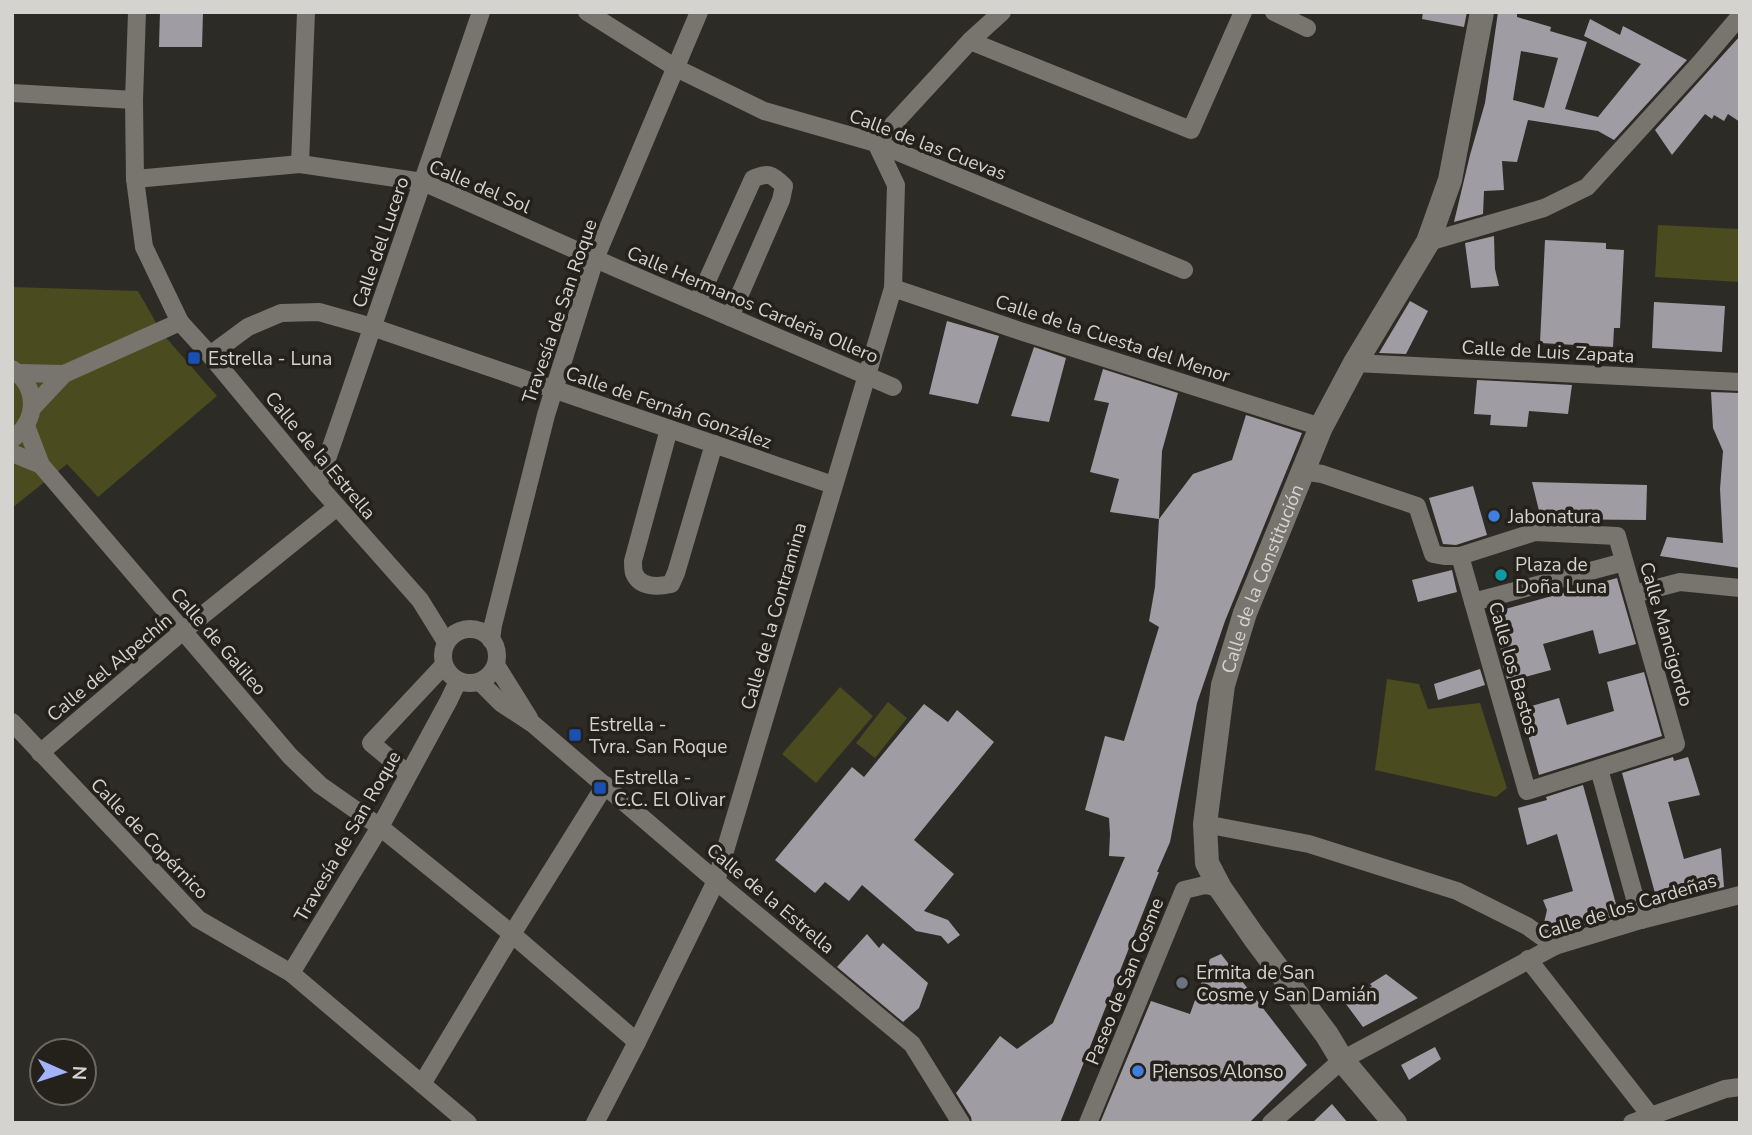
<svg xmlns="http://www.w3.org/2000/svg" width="1752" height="1135" viewBox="0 0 1752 1135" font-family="'Nunito Sans',sans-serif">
<rect width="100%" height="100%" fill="#2d2b25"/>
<!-- green -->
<g fill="#4a4b1e">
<polygon points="1658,225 1740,229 1740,282 1655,277"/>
<polygon points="12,287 138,291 162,333 217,396 98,497 67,464 12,508"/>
<polygon points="1387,679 1419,684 1428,709 1480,703 1507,788 1496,797 1375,770"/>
<polygon points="840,687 873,716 816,783 782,754"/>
<polygon points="888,702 907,718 875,758 856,743"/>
</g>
<!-- building -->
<g fill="#a09ca4" fill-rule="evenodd">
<polygon points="160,12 203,12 202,47 159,47"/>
<polygon points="1423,12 1467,12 1464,27 1422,19"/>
<path d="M1498 12H1517V17L1551 27 1550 31 1587 42 1565 109 1598 117 1641 64 1584 36 1590 19 1620 35 1623 26 1687 60 1614 140 1598 131 1528 120 1517 162 1502 161 1504 190 1484 191 1483 214 1454 222 1470 155 1485 103ZM1521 51 1558 58 1544 108 1513 100Z"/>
<polygon points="1740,36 1740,122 1728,114 1724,121 1714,115 1712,119 1705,114 1672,155 1655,130"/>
<polygon points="1494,236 1495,269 1499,286 1471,288 1465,243"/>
<polygon points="1545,240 1606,243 1606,249 1624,250 1620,328 1614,328 1613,347 1540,343"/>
<polygon points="1410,301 1428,311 1406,354 1379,353"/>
<polygon points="1654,302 1725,306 1722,352 1652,348"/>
<polygon points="947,321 999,336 978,404 929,394"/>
<polygon points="1034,347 1066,358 1049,422 1011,416"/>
<polygon points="1103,369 1178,393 1162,451 1159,519 1110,512 1119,479 1090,472 1109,403 1094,400"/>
<polygon points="1477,380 1572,385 1568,414 1529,411 1527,427 1490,425 1491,415 1474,414"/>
<polygon points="1711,392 1740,393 1740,568 1660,556 1667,537 1723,543 1720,489 1723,451 1713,428"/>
<polygon points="1246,415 1302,433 1225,621 1197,703 1170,842 1157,872 1159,872 1060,1123 972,1123 971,1117 956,1093 1000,1036 1017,1049 1053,1023 1125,857 1109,856 1110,834 1109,818 1085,810 1105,736 1124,741 1159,627 1149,621 1155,587 1159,519 1193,474 1232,460"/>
<polygon points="1532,482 1647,485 1646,520 1541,519"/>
<polygon points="1473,486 1487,535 1456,545 1443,544 1429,498"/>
<polygon points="1452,570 1457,592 1418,602 1412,580"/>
<polygon points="1617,578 1636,644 1599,654 1593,630 1543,644 1551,670 1510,681 1509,678 1507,679 1502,662 1504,661 1491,613"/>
<polygon points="1480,669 1485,685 1438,700 1434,684"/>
<polygon points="1644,672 1662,736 1539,775 1521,709 1559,698 1567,725 1614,711 1607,682"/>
<polygon points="924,704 948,722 957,710 994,742 914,840 954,874 924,911 948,920 960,935 948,944 941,936 916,931 862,885 849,901 825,882 815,893 775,860 852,767 864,777"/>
<polygon points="1673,757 1674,761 1688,757 1700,795 1668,802 1684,859 1721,848 1724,887 1658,904 1622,773"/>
<polygon points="1583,785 1619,915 1558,933 1544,923 1547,910 1543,900 1573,891 1557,834 1527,845 1518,808 1547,800 1546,797"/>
<polygon points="867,934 879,948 883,943 928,983 919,1008 903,1022 837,967"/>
<polygon points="1221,954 1307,1065 1249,1123 1100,1123 1151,1001 1190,1014 1210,959"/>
<polygon points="1386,974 1418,998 1363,1027 1346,1004 1372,986 1370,984"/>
<polygon points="1435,1047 1441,1059 1409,1080 1401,1065"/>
<polygon points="1332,1104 1348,1123 1312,1123"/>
</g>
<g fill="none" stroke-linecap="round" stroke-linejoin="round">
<!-- street -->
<g stroke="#77756d" stroke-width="18">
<polyline points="137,12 134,100 135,179 144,247 180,322 210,355 318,485 420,600 446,642"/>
<polyline points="587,12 676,68 764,111 876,143 1184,270"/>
<polyline points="1274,12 1307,28"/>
<polyline points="970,41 1191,130 1243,12"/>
<polyline points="12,93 134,100"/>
<polyline points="876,143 970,41 1002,12"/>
<polyline points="300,164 306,12"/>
<polyline points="135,179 300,164 423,182 616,268 893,387"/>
<polyline points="1428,242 1544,208 1587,187 1700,63 1740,16"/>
<polyline points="893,288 1020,331 1321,427"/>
<path d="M697 303 753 179C768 172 772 174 784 186L781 200 730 317"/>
<polyline points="210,355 248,327 281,313 319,312 372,327 833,485"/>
<polyline points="1355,363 1740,382"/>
<path d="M12 369C39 387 38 421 12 439"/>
<polyline points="18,373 64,374"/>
<polyline points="32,408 64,374 180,322"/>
<polyline points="26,426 41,465 290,756 320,785 380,827 512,934 637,1042"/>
<path d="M669 429 633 561C633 565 633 569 634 573 640 588 658 587 671 584L676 573 714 444"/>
<polyline points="12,453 41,465"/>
<polyline points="1302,471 1322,474 1417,506 1433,554 1444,556 1460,556 1535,532 1617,536 1676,744 1527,791 1460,556"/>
<polyline points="318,485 481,12"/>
<polyline points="1634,594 1680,582 1740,588"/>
<polyline points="1473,602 1624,562"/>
<circle cx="470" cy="656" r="27"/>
<polyline points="491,640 493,625 546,415 595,259 699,12"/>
<polyline points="496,665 529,718"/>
<polyline points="480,682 501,703 533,724 716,881 912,1044 961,1123"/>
<polyline points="12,722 198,919 291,973 468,1123"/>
<polyline points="40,753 183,631 337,507"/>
<polyline points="1599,769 1641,920"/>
<polyline points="408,774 371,743 444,665"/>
<polyline points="1205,824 1309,844 1457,891 1527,926 1555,946"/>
<polyline points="1528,959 1650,1115"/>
<polyline points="291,973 380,827 449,700 458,681"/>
<polyline points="422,1084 512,934 605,785"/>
<polyline points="595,1123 637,1042 716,881 893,288 896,185 876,143"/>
<polyline points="1088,1123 1184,890 1205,885 1220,888"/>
<polyline points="1271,1123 1342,1060 1555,946 1641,920 1740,895"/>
<polyline points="1632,1123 1725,1089 1740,1087"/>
</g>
<!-- secondary -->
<path stroke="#77756d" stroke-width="24" id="s1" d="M1395 1123 1342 1060 1327 1035 1254 937 1220 888 1207 863 1205 824 1223 685 1245 613 1321 427 1355 363 1428 242 1450 180 1482 12"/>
</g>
<!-- markers -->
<g fill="#1a4fb4" stroke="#24211b" stroke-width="2.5">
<rect x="187" y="351" width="14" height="14" rx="3.5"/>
<rect x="568" y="728" width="14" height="14" rx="3.5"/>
<rect x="593" y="781" width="14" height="14" rx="3.5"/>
</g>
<g fill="#3f7fe0" stroke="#24211b" stroke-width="2.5">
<circle cx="1494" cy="516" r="7"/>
<circle cx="1138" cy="1071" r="7"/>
</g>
<circle fill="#0f9aa8" stroke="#24211b" stroke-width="2.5" cx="1501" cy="575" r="7"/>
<circle fill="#6b7280" stroke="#24211b" stroke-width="2.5" cx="1182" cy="983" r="7"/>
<g text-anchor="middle" stroke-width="7" stroke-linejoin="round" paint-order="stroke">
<!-- street labels -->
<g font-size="19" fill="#d5d3cf" stroke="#24211b">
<text transform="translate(928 144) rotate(21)" y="7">Calle de las Cuevas</text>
<text transform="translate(480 186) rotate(23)" y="7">Calle del Sol</text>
<text transform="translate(380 242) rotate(-71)" y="7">Calle del Lucero</text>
<text transform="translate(753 304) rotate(23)" y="7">Calle Hermanos Cardeña Ollero</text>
<text transform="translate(559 311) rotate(-71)" y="7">Travesía de San Roque</text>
<text transform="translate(1113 338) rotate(18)" y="7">Calle de la Cuesta del Menor</text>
<text transform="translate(1548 351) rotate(3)" y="7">Calle de Luis Zapata</text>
<text transform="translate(669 407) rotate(19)" y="7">Calle de Fernán González</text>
<text transform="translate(321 455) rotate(50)" y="7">Calle de la Estrella</text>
<text dy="7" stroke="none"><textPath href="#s1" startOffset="614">Calle de la Constitución</textPath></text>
<text transform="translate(773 616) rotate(-74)" y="7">Calle de la Contramina</text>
<text transform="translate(1667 634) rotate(74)" y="7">Calle Mancigordo</text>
<text transform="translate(219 641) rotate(49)" y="7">Calle de Galileo</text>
<text transform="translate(109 667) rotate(-40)" y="7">Calle del Alpechín</text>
<text transform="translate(1514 668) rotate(74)" y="7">Calle los Bastos</text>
<text transform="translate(347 836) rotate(-60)" y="7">Travesía de San Roque</text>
<text transform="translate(150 838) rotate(46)" y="7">Calle de Copérnico</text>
<text transform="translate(771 898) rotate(40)" y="7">Calle de la Estrella</text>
<text transform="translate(1627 906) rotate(-17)" y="7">Calle de los Cardeñas</text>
<text transform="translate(1124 981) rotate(-68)" y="7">Paseo de San Cosme</text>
</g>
<!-- poi labels -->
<g font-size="19" fill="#d5d3cf" stroke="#24211b" text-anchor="start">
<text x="208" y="365">Estrella - Luna</text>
<text x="1508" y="523">Jabonatura</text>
<text x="1515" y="571">Plaza de<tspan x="1515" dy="22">Doña Luna</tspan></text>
<text x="589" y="731">Estrella -<tspan x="589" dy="22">Tvra. San Roque</tspan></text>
<text x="614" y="784">Estrella -<tspan x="614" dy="22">C.C. El Olivar</tspan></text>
<text x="1196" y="979">Ermita de San<tspan x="1196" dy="22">Cosme y San Damián</tspan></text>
<text x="1152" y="1078">Piensos Alonso</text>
</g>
</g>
<!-- border -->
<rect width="1752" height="1135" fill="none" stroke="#d5d3cf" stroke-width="28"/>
<!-- north arrow -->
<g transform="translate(63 1072) rotate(93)"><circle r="33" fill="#24211b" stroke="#6b6863" stroke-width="2"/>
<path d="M0-5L12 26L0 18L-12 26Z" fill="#a2b2fd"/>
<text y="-10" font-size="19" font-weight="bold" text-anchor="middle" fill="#d5d3cf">N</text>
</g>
</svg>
